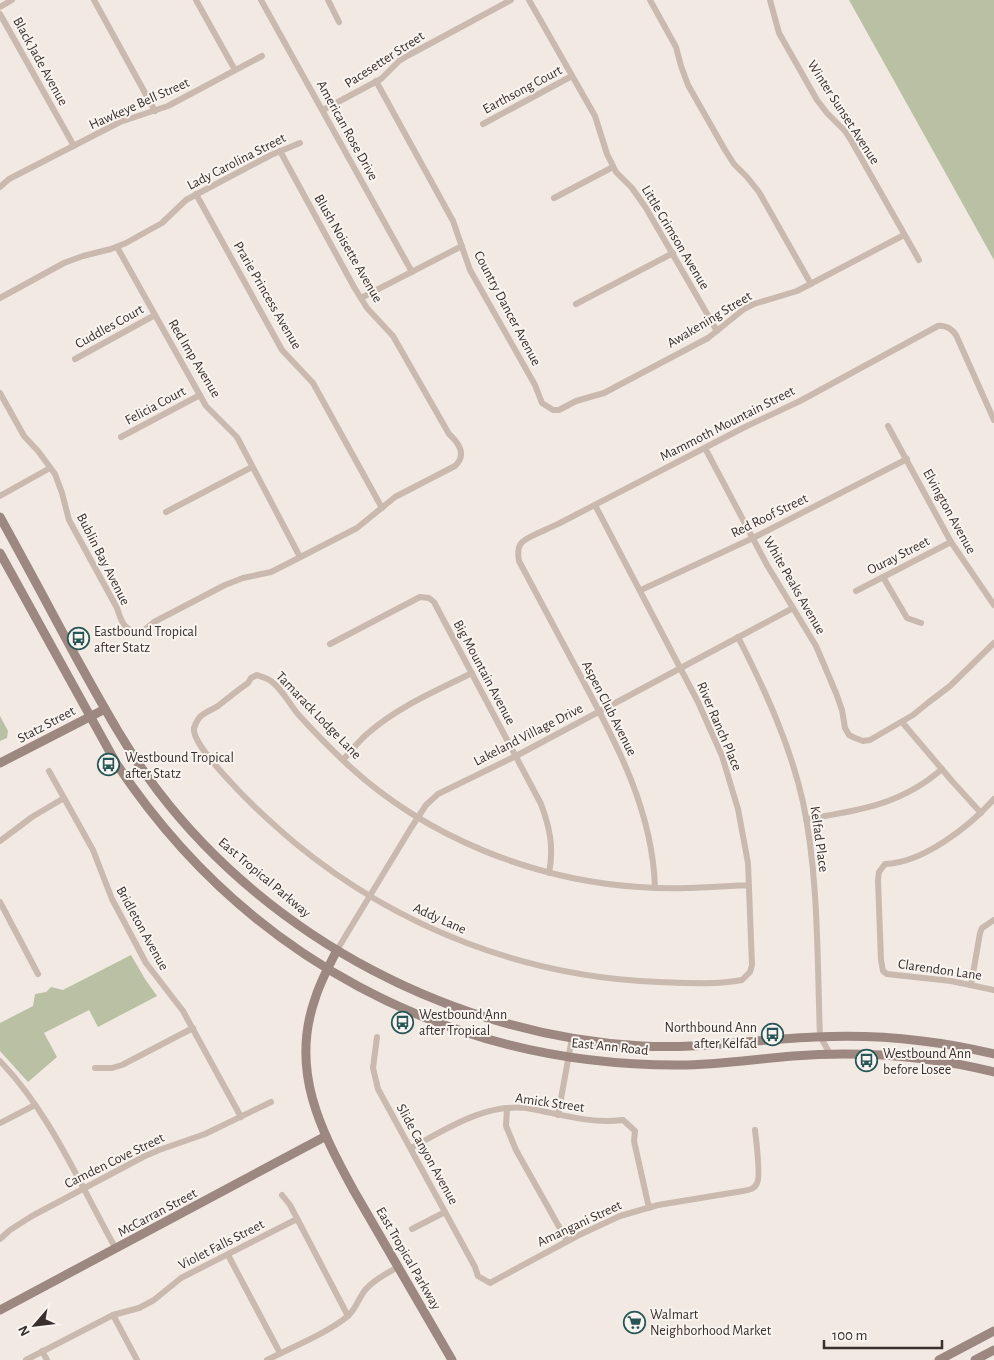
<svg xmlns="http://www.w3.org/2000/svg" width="994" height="1360" viewBox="0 0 994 1360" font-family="'Alegreya Sans',sans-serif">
<rect width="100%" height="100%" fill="#f2e9e3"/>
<!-- green -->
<g fill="#b9c0a4">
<polygon points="849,0 994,0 994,260"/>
<polygon points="0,716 8,731 7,738 0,741"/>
<polygon points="131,955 145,979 157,996 98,1027 89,1010 44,1033 57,1057 28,1082 0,1051 0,1023 33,1006 35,994 46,992 51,987 63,990"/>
</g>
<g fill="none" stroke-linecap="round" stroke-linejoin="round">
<!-- street -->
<g stroke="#c9b9af" stroke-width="6">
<polyline points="94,0 155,111"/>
<polyline points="196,0 235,70"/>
<polyline points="261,0 412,272"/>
<polyline points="328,0 339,22"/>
<polyline points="529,0 595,116 607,154 616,172 632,188 646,208 717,331"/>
<polyline points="650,0 676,47 681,66 688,85 725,150 734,164 747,177 759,192 811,284"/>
<polyline points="770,0 779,33 817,100 827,113 845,131 852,142 919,260"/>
<polyline points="0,7 12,0"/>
<polyline points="0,14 74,146"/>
<polyline points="376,81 453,221 470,270 535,385 542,403 553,410 559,410 576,401 604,393 708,338 744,309 754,304 797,291 904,235"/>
<polyline points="323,110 381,79 399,61 409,55 511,0"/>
<polyline points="483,124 572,76"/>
<polyline points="0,187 9,179 120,122 168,106 262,56"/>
<polyline points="196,194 282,350 313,383 382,508"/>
<polyline points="554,198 613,167"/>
<polyline points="117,247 206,406 237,437 300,557"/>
<polyline points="0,298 64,263 83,256 111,249 126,243 162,223 186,200 271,155 300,143"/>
<polyline points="361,298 462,246"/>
<polyline points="576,304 673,253"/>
<polyline points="75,359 155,315"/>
<path d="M0 393 24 436 38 451 55 474 62 493 69 520 117 608C122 623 123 630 141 633L154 622 225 585 243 578 271 572 283 566 357 528 395 497 455 466C467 455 459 443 449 434L393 336 367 308 354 287 280 151"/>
<polyline points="888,426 951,542 994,605"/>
<polyline points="121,437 200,395"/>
<polyline points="705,448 767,565 816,646 836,693 842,710 845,728 849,735 855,738 863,741 870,740 913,715 929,702 950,686 994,643"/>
<polyline points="0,496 50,468"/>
<path d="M595 505 698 702 722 756 738 809 748 863 752 965 750 972 742 980C717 985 685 983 659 982 525 977 398 928 295 843 275 826 255 808 237 789 227 778 192 743 194 728 195 725 197 721 199 718 204 712 212 710 218 706 228 698 238 690 248 683L251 678 257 675C262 677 267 678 271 681 282 689 289 703 297 713 313 731 330 748 348 765 426 837 533 880 639 887 676 890 713 887 749 885"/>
<polyline points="166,512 252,467"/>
<polyline points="883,577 907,618 921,623"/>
<polyline points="641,590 753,538 907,459"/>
<polyline points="856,591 951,542"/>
<path d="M738 637C765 690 790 744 803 802 819 879 817 959 820 1036L830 1054"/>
<path d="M330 644 420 597 429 598 434 602 541 804C550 828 554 848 549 873"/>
<polyline points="902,722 952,781 981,813"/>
<path d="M343 760C351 751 358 742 367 734 397 707 436 691 472 673"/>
<polyline points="49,771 93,850 112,899 146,963 183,1011 241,1117"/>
<path d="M994 799C970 826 923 863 885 864L879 872 878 880 881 960 883 971 887 974 951 981 994 990"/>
<path d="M806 819C857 811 901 805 942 769"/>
<polyline points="0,841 32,817 64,798"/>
<path d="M655 888C653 812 617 744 582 679 561 639 540 600 519 561 516 544 521 541 536 534 543 531 551 527 558 524L743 428 800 401 938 326C946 325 951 328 956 335L994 420"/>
<polyline points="0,902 38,974"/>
<polyline points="337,950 411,828 426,805 438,794 516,756 793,608"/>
<polyline points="971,985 980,933 982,928 994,920"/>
<path d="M377 1037 373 1068 378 1089 475 1267 478 1276 490 1283 577 1236 620 1216 658 1205 743 1191C749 1190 755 1189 757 1183 761 1177 756 1139 755 1130"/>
<path d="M0 1061C51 1114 80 1185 116 1249"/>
<polyline points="95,1068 112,1068 122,1065 193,1028"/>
<polyline points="507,1108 506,1126 516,1150 567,1241"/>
<polyline points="558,1115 572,1038"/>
<polyline points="0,1123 35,1105"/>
<path d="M411 1148C448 1128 488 1101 532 1109 563 1115 592 1124 623 1120L635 1131 634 1141 649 1208"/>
<polyline points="282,1195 290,1205 348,1316"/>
<polyline points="412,1229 445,1212"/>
<polyline points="0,1239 10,1230 32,1216 143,1157 159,1150 205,1134 271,1102"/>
<polyline points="228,1255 280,1353"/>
<polyline points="113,1315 137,1360"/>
<polyline points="42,1351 47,1360"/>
<polyline points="26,1360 113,1315 139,1308 154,1300 181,1278 297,1219"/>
<path d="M267 1360C290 1348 330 1332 349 1315 357 1307 359 1297 366 1289 375 1279 387 1273 398 1267"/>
</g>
<!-- secondary -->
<g stroke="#9c8881" stroke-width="9">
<path d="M0 517C26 564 51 611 77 659 102 704 127 750 158 791 271 939 456 1036 642 1046 701 1049 757 1039 816 1037 875 1034 936 1040 994 1054"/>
<path d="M0 553 116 763C244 956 448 1066 680 1065 717 1065 755 1059 793 1056 859 1051 929 1056 994 1072"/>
<polyline points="0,763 105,709"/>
<path d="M337 950C329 966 320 982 315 999 290 1070 320 1129 354 1191L452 1360"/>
<polyline points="0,1310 326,1136"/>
<polyline points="939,1360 994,1331"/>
<polyline points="975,1360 994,1350"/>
</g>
</g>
<!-- icons -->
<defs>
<symbol id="bus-ring" viewBox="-11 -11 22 22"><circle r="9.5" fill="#f9f4ef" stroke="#265655" stroke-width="1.5"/><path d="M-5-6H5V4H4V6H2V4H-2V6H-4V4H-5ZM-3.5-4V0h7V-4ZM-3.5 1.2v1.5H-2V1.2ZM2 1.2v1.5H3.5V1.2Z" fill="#265655"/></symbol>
<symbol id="supermarket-ring" viewBox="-11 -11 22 22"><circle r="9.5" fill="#f9f4ef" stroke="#265655" stroke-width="1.5"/><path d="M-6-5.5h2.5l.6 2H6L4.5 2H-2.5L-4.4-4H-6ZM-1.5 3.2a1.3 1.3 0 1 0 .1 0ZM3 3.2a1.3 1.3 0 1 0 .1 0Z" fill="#265655"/></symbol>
</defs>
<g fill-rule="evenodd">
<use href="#bus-ring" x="66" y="626" width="25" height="25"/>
<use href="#bus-ring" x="96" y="752" width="25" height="25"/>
<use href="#bus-ring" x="390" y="1010" width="25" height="25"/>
<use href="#bus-ring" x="760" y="1022" width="25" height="25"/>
<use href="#bus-ring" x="854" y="1048" width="25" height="25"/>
<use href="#supermarket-ring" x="622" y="1310" width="25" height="25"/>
</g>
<g text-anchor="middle" stroke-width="4" stroke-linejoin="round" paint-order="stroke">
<!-- street labels -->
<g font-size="14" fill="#392f2d" stroke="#f9f4ef">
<text transform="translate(384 59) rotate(-33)" y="5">Pacesetter Street</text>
<text transform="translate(41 61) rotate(61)" y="5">Black Jade Avenue</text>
<text transform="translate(522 89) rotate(-28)" y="5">Earthsong Court</text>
<text transform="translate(139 103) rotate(-24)" y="5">Hawkeye Bell Street</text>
<text transform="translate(844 112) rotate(57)" y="5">Winter Sunset Avenue</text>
<text transform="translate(348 130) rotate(61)" y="5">American Rose Drive</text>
<text transform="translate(236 161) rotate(-27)" y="5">Lady Carolina Street</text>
<text transform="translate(676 237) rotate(59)" y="5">Little Crimson Avenue</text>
<text transform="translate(349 248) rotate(60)" y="5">Blush Noisette Avenue</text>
<text transform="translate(268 295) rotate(60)" y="5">Prarie Princess Avenue</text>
<text transform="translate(508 308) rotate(62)" y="5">Country Dancer Avenue</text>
<text transform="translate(709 319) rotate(-31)" y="5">Awakening Street</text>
<text transform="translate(109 326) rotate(-29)" y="5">Cuddles Court</text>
<text transform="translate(195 358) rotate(59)" y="5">Red Imp Avenue</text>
<text transform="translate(155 405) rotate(-28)" y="5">Felicia Court</text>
<text transform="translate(727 423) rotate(-27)" y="5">Mammoth Mountain Street</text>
<text transform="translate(950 511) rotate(61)" y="5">Elvington Avenue</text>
<text transform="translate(769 515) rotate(-26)" y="5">Red Roof Street</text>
<text transform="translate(898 555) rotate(-27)" y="5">Ouray Street</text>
<text transform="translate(104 559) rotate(63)" y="5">Bublin Bay Avenue</text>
<text transform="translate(795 585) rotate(60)" y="5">White Peaks Avenue</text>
<text transform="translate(485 672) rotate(62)" y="5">Big Mountain Avenue</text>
<text transform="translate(610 708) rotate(63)" y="5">Aspen Club Avenue</text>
<text transform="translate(319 715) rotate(46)" y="5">Tamarack Lodge Lane</text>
<text transform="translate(46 724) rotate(-28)" y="5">Statz Street</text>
<text transform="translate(720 726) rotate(67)" y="5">River Ranch Place</text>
<text transform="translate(528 734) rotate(-27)" y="5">Lakeland Village Drive</text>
<text transform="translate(820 839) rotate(82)" y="5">Kelfad Place</text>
<text transform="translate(265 877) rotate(40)" y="5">East Tropical Parkway</text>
<text transform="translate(440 918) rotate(24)" y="5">Addy Lane</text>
<text transform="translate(143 928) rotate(61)" y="5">Bridleton Avenue</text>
<text transform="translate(940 969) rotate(8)" y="5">Clarendon Lane</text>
<text transform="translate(610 1046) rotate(6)" y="5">East Ann Road</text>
<text transform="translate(550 1102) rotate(8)" y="5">Amick Street</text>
<text transform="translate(428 1154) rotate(61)" y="5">Slide Canyon Avenue</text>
<text transform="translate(114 1160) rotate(-26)" y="5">Camden Cove Street</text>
<text transform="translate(157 1212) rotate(-28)" y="5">McCarran Street</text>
<text transform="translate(579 1223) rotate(-25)" y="5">Amangani Street</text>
<text transform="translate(221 1244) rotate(-27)" y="5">Violet Falls Street</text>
<text transform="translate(409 1258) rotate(60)" y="5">East Tropical Parkway</text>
</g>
<!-- poi labels -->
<g font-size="14" fill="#392f2d" stroke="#f9f4ef" text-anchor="start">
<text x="94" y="636">Eastbound Tropical<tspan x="94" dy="16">after Statz</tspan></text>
<text x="125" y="762">Westbound Tropical<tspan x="125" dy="16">after Statz</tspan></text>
<text x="419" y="1019">Westbound Ann<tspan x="419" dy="16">after Tropical</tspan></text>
<text x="757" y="1032" text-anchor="end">Northbound Ann<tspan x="757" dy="16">after Kelfad</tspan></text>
<text x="883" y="1058">Westbound Ann<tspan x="883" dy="16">before Losee</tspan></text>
<text x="650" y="1319">Walmart<tspan x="650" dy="16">Neighborhood Market</tspan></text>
</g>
</g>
<!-- north arrow -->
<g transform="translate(35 1325) rotate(242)" stroke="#f9f4ef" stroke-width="4" paint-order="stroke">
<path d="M0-4L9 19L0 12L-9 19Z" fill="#392f2d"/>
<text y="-8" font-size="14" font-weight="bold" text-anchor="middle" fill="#392f2d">N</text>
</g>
<!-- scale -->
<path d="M824 1340v8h118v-8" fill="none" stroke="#392f2d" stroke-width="2.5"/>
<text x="832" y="1340" font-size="15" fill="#392f2d" stroke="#f9f4ef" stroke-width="4" paint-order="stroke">100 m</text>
</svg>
